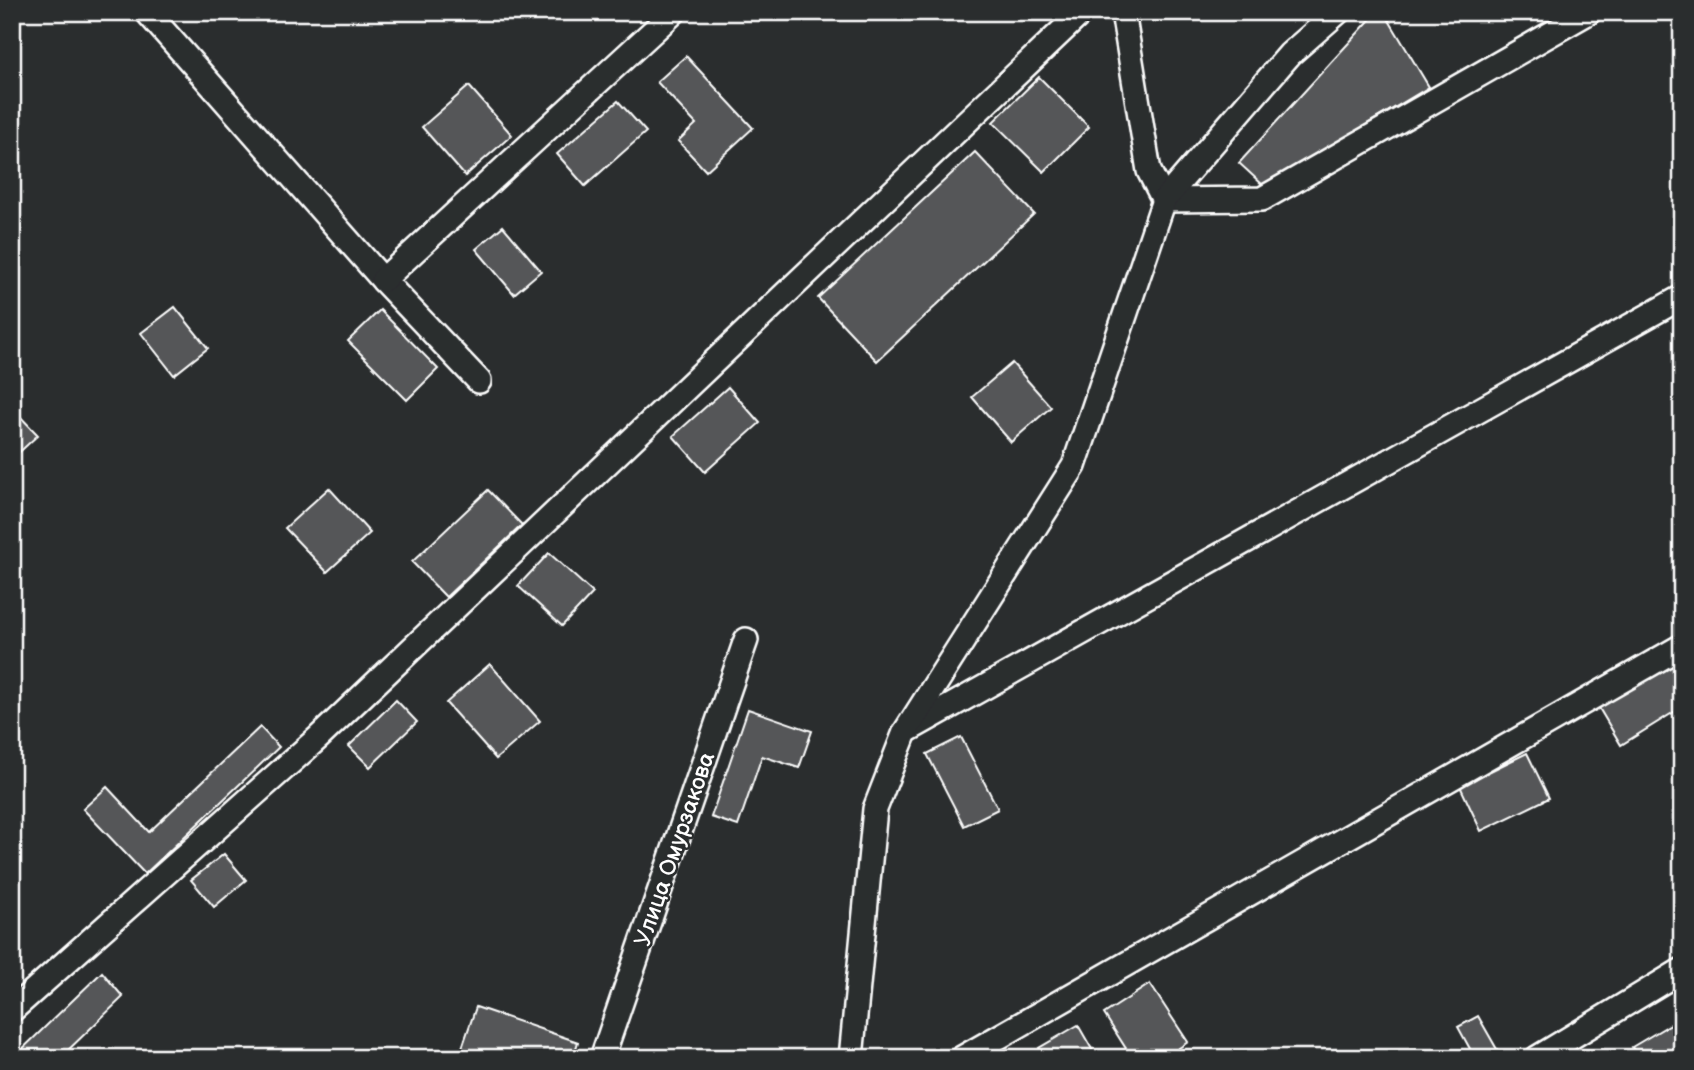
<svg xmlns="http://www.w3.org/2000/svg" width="1694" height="1070" viewBox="0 0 1694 1070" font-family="'Balsamiq Sans',sans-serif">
<rect width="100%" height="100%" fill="#2a2d2e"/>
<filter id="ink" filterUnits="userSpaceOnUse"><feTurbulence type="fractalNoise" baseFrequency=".0143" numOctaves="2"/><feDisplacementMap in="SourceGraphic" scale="14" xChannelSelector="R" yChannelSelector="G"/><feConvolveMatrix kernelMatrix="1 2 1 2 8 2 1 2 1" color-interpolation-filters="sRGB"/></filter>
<g filter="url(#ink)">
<!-- building -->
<g fill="#555758" stroke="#fff" stroke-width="2">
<polygon points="1377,12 1384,12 1429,87 1264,186 1239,163"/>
<polygon points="686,56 753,128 706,171 678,141 696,124 657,82"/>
<polygon points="1039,77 1089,127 1044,172 993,122"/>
<polygon points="469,86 512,135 465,176 422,127"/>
<polygon points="618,101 646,132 585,186 557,154"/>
<polygon points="975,152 1034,214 877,361 818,298"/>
<polygon points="503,226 541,271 514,294 476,249"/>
<polygon points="175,307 208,348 174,375 141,333"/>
<polygon points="380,310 438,369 407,400 348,341"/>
<polygon points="1012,363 1051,407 1011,442 972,397"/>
<polygon points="728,387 760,423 705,472 673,436"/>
<polygon points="12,408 38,435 12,459"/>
<polygon points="329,488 370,533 327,572 285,528"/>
<polygon points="488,490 522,525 446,597 412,562"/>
<polygon points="549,553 593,593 562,626 518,586"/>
<polygon points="1680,658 1682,661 1682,707 1621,745 1599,708"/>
<polygon points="490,664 540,721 496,759 446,703"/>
<polygon points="396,700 417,722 370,767 349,746"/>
<polygon points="748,709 812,731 799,768 762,756 738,826 711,817"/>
<polygon points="260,727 279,747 145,874 83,809 107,787 149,832"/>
<polygon points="961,737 998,809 964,826 927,754"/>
<polygon points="1527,753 1549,798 1481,831 1460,786"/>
<polygon points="224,854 246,880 214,907 191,880"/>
<polygon points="102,972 123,997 60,1058 13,1058"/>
<polygon points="1150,984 1188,1042 1164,1058 1132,1058 1104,1014"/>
<polygon points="476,1007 578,1042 573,1058 490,1058 462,1048"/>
<polygon points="1478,1016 1502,1058 1475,1058 1458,1027"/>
<polygon points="1676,1021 1682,1032 1682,1058 1638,1058 1632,1047"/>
<polygon points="1078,1025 1097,1058 1044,1058 1039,1048"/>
</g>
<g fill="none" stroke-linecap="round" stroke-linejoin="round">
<defs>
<g id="minor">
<polyline points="147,12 383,280 479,381"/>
<polyline points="1123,12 1149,171 1164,200"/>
<polyline points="1164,200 1262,199 1589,12"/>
<polyline points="383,280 674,12"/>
<polyline points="908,730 1682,297"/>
<polyline points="12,1010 318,738 1082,12"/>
<polyline points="602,1058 746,640"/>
<polyline points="851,1058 875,809 905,732 1074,466 1164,200 1290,54 1338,12"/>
<polyline points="962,1058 1682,646"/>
<polyline points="1537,1058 1682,970"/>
</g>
</defs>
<!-- minor casing -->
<use href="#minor" stroke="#fff" stroke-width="28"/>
<!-- minor -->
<use href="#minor" stroke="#2a2d2e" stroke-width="23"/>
</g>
</g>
<g text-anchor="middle" stroke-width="5" stroke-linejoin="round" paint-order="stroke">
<!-- street labels -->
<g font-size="23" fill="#fff" stroke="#2a2d2e">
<text transform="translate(674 849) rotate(-71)" y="8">Улица Омурзакова</text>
</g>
</g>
<!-- margin -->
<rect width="1694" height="1070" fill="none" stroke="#2a2d2e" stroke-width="42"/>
<rect x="21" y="21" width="1652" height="1028" fill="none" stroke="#fff" stroke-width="2.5" filter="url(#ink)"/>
</svg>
